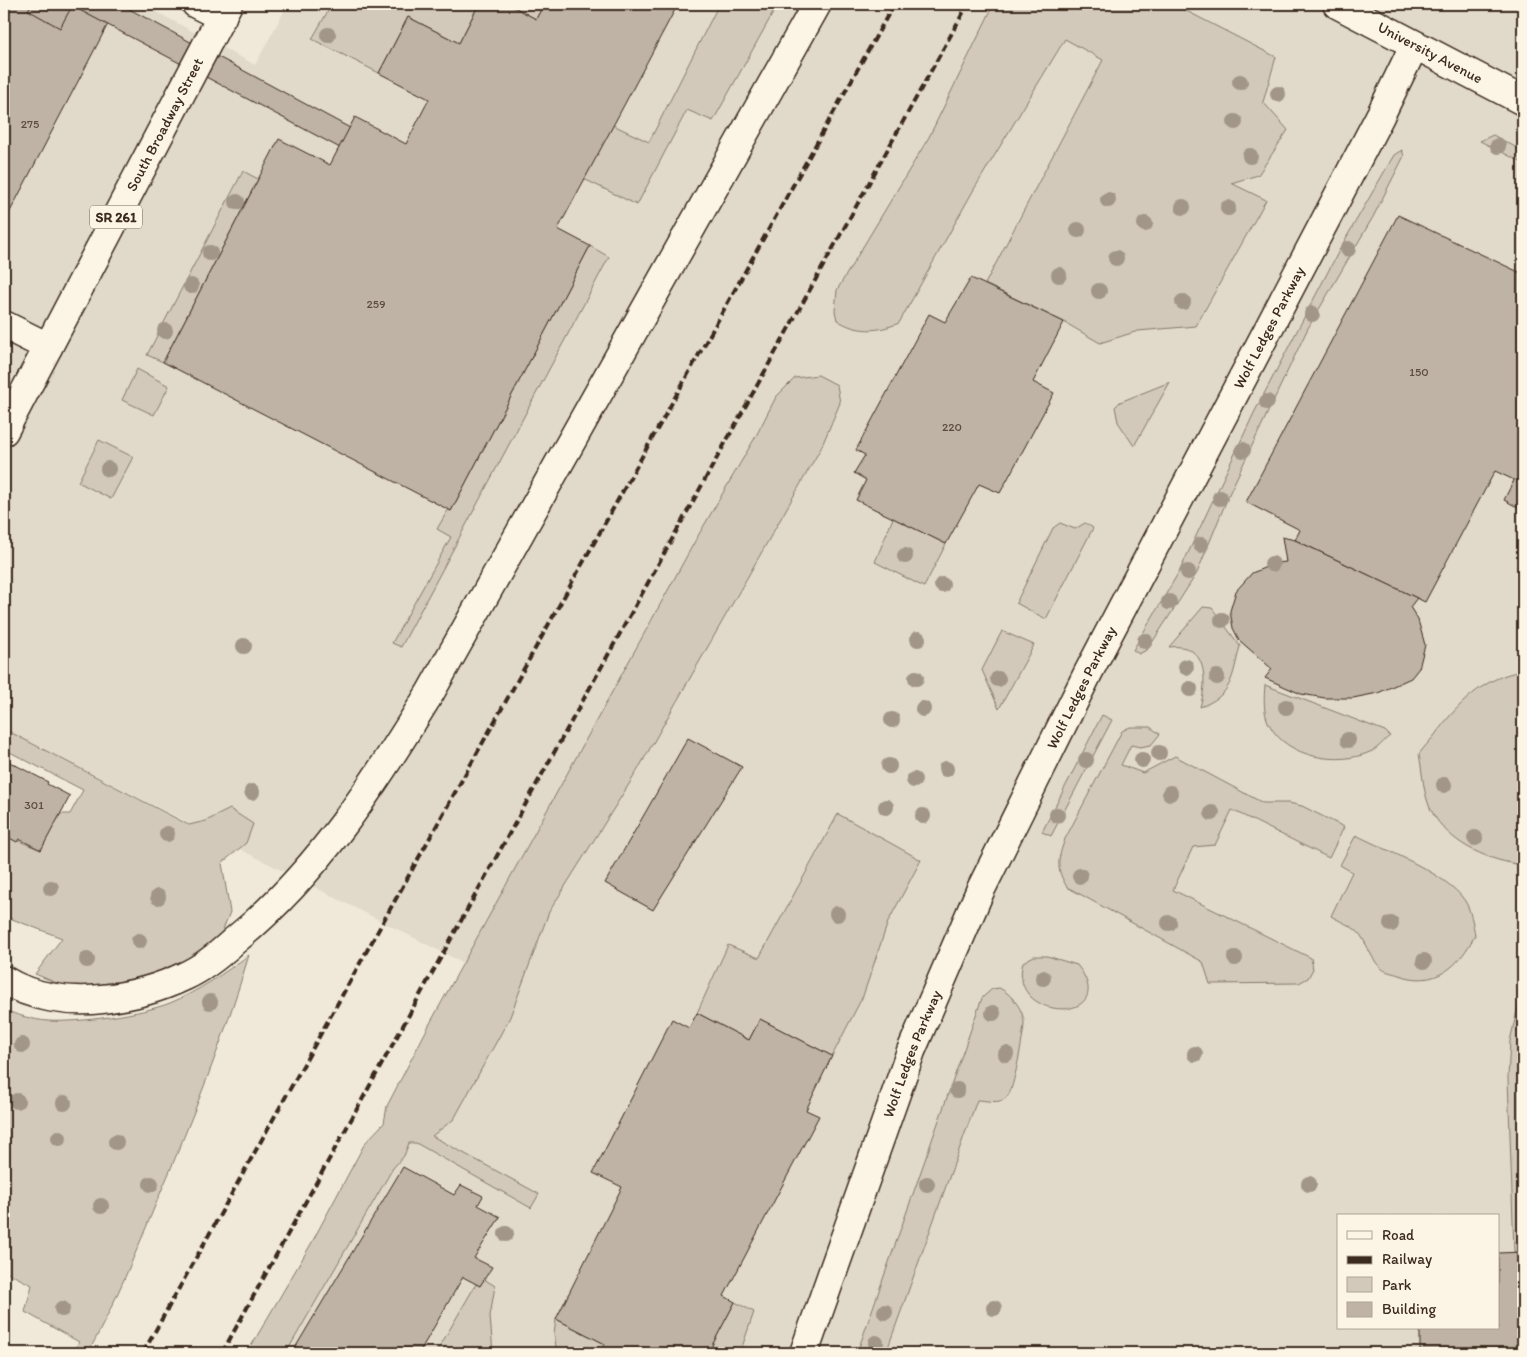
<svg xmlns="http://www.w3.org/2000/svg" width="1527" height="1357" viewBox="0 0 1527 1357" font-family="Itim,sans-serif">
<rect width="100%" height="100%" fill="#f0e9d9"/>
<filter id="ink" filterUnits="userSpaceOnUse"><feTurbulence type="fractalNoise" baseFrequency=".02" numOctaves="2"/><feDisplacementMap in="SourceGraphic" scale="10" xChannelSelector="R" yChannelSelector="G"/><feConvolveMatrix kernelMatrix="1 2 1 2 8 2 1 2 1" color-interpolation-filters="sRGB"/></filter>
<g filter="url(#ink)">
<!-- built -->
<path fill="#e1d9c9" fill-rule="evenodd" d="M4 4H142L255 65 288 4H1523V1353H261L481 972 4 729ZM1338 1216H1498V1328H1338Z"/>
<!-- green -->
<g fill="#d2c9ba" stroke="#867a6c">
<polygon points="332,4 479,4 459,43 408,17 379,73 312,39"/>
<polygon points="508,4 544,4 536,19"/>
<polygon points="719,4 778,4 713,121 687,110 637,205 584,179 613,125 649,142"/>
<path d="M994 4H1083L1082 8 1085 4H1173L1276 57 1263 102 1288 130 1258 175 1231 183 1266 200 1196 326 1138 331 1100 343 1064 322 985 284 1103 60 1065 39 973 191 899 323C878 332 857 333 837 320L835 311 837 290 929 137Z"/>
<polygon points="1493,135 1523,151 1523,163 1480,141"/>
<polygon points="1402,150 1404,156 1373,217 1308,328 1230,492 1197,573 1148,649 1139,654 1133,650 1180,570 1254,413 1342,245 1394,155"/>
<polygon points="243,171 258,179 163,362 147,355"/>
<polygon points="590,246 609,257 401,647 392,643 451,537 437,529 448,510 451,511"/>
<polygon points="137,369 169,386 154,415 122,400"/>
<polygon points="818,375 837,385 840,403 821,448 636,773 549,912 510,1017 454,1119 432,1136 539,1194 531,1208 416,1143 409,1143 404,1156 393,1168 286,1353 247,1353 311,1244 365,1143 384,1123 387,1106 428,1027 695,541 756,436 776,397 795,378"/>
<polygon points="1170,382 1134,446 1118,422 1115,407 1120,402"/>
<polygon points="99,440 133,457 111,499 78,482"/>
<polygon points="893,518 946,544 924,587 875,562"/>
<polygon points="1060,523 1075,529 1085,523 1093,528 1046,619 1016,603 1053,528"/>
<path d="M1203 607 1212 608 1240 646C1232 677 1233 695 1200 707 1208 680 1207 642 1169 647Z"/>
<polygon points="1002,631 1034,645 999,709 982,670"/>
<path d="M1523 671V865C1490 861 1454 846 1435 817 1423 800 1423 774 1419 754 1424 747 1429 742 1434 736 1456 706 1484 676 1523 671Z"/>
<path d="M1265 685 1385 731 1390 736C1384 740 1379 748 1372 751 1340 767 1286 758 1269 724 1263 713 1264 697 1265 685Z"/>
<polygon points="1102,715 1112,720 1051,836 1042,832"/>
<path d="M1130 727H1150L1160 734 1151 745 1140 747 1131 745 1121 765 1143 773 1175 756 1263 803H1289L1302 806 1344 827 1329 858 1232 810 1215 845 1193 847 1173 890 1311 958 1313 969 1308 978 1299 983 1210 984 1203 962 1067 887C1055 868 1058 859 1065 839L1122 731Z"/>
<polygon points="4,729 189,825 206,821 230,809 253,824 246,843 222,863 230,912 218,942 172,970 106,985 64,986 35,974 62,938 4,916 4,835 41,850 60,814 70,814 83,790 4,749"/>
<polygon points="838,814 921,860 888,922 863,996 832,1056 760,1019 749,1040 697,1013 728,945 759,958"/>
<path d="M1356 835C1385 850 1448 874 1465 901 1471 911 1473 924 1475 935 1459 967 1435 988 1399 975 1393 973 1385 972 1381 968 1370 958 1367 942 1358 932 1352 926 1339 921 1331 916L1352 872 1340 865Z"/>
<path d="M249 955C224 1039 192 1120 157 1201 136 1252 115 1304 88 1353H73L79 1342 25 1312 32 1285 6 1272 4 1275V1010C18 1015 33 1020 48 1021 79 1023 142 1014 170 1003 199 991 224 973 249 955Z"/>
<path d="M1034 956H1047L1077 965C1124 1024 1006 1024 1023 962Z"/>
<polygon points="1523,985 1523,1252 1514,1252 1508,1078 1510,1041"/>
<path d="M999 988C1011 993 1025 1011 1024 1025 1023 1037 1014 1090 1007 1097 999 1105 987 1100 977 1100L886 1353H857L982 998 992 989Z"/>
<polygon points="484,1279 495,1286 490,1316 493,1353 436,1353 476,1284 480,1286"/>
<polygon points="735,1302 754,1312 740,1353 708,1353"/>
<polygon points="556,1319 605,1344 600,1353 557,1353 554,1334"/>
</g>
<!-- building -->
<g fill="#beb3a4" stroke="#3b2a1e">
<polygon points="4,4 68,4 108,24 4,223"/>
<polygon points="32,4 120,4 350,128 340,148 72,6 60,28 28,10"/>
<polygon points="479,4 508,4 536,19 544,4 678,4 558,229 590,246 451,511 163,362 279,139 330,165 355,117 406,144 429,99 379,73 408,17 459,43"/>
<polygon points="1398,215 1523,274 1523,510 1504,500 1514,480 1495,471 1425,602 1295,540 1300,530 1246,502"/>
<polygon points="971,278 1064,322 1033,382 1054,393 1000,493 979,484 946,544 856,500 866,480 854,473 865,455 856,450 929,314 945,322"/>
<polygon points="1282,537 1295,540 1417,598 1410,607 1418,620 1425,645 1419,668 1411,678 1378,693 1353,698 1325,698 1301,694 1265,678 1272,669 1239,640 1233,628 1230,611 1236,591 1252,573 1276,563 1286,562"/>
<polygon points="688,738 742,767 653,910 605,883"/>
<polygon points="4,759 48,782 47,784 70,796 41,850 19,839 17,842 4,835"/>
<polygon points="697,1013 749,1040 760,1019 832,1056 806,1110 819,1116 724,1296 735,1302 708,1353 600,1353 605,1344 556,1319 622,1187 593,1173 672,1019 689,1028"/>
<polygon points="403,1167 454,1195 461,1185 483,1196 478,1205 500,1217 474,1258 492,1267 480,1286 463,1277 419,1353 292,1353"/>
<polygon points="1523,1252 1523,1353 1420,1353 1420,1328 1498,1328 1498,1253"/>
</g>
<g fill="none" stroke-linecap="round" stroke-linejoin="round">
<defs>
<g id="minor">
<polyline points="196,4 222,17"/>
<polyline points="4,325 48,347"/>
<path d="M4 980C31 997 69 1003 102 999 131 996 158 989 185 976 203 968 220 954 234 941 317 874 375 783 430 693L817 4"/>
</g>
<g id="major">
<path id="s1" d="M1337 4 1523 101"/>
<path id="s2" d="M4 431 228 4"/>
<path id="s3" d="M804 1353 911 1051 980 891 1088 673 1380 116 1414 46"/>
</g>
</defs>
<!-- minor casing -->
<use href="#minor" stroke="#3b2a1e" stroke-width="31"/>
<!-- major casing -->
<use href="#major" stroke="#3b2a1e" stroke-width="31"/>
<!-- minor -->
<use href="#minor" stroke="#fcf5e5" stroke-width="28"/>
<!-- major -->
<use href="#major" stroke="#fcf5e5" stroke-width="28"/>
<!-- rail -->
<g stroke="#3b2a1e" stroke-width="4" stroke-dasharray="8 4" stroke-linecap="butt">
<polyline points="143,1353 894,4"/>
<polyline points="222,1353 968,4"/>
</g>
</g>
<!-- trees -->
<g fill="#a19688">
<circle cx="328" cy="35" r="8"/>
<circle cx="1240" cy="82" r="8"/>
<circle cx="1278" cy="94" r="8"/>
<circle cx="1235" cy="122" r="8"/>
<circle cx="1498" cy="146" r="8"/>
<circle cx="1250" cy="156" r="8"/>
<circle cx="1108" cy="200" r="8"/>
<circle cx="237" cy="202" r="8"/>
<circle cx="1183" cy="207" r="8"/>
<circle cx="1228" cy="208" r="8"/>
<circle cx="1145" cy="224" r="8"/>
<circle cx="1078" cy="230" r="8"/>
<circle cx="1348" cy="249" r="8"/>
<circle cx="210" cy="253" r="8"/>
<circle cx="1116" cy="258" r="8"/>
<circle cx="1059" cy="275" r="8"/>
<circle cx="191" cy="286" r="8"/>
<circle cx="1099" cy="291" r="8"/>
<circle cx="1183" cy="302" r="8"/>
<circle cx="1312" cy="314" r="8"/>
<circle cx="165" cy="331" r="8"/>
<circle cx="1267" cy="402" r="8"/>
<circle cx="1243" cy="450" r="8"/>
<circle cx="108" cy="469" r="8"/>
<circle cx="1220" cy="498" r="8"/>
<circle cx="1201" cy="545" r="8"/>
<circle cx="905" cy="556" r="8"/>
<circle cx="1272" cy="564" r="8"/>
<circle cx="1188" cy="572" r="8"/>
<circle cx="942" cy="585" r="8"/>
<circle cx="1169" cy="602" r="8"/>
<circle cx="1222" cy="620" r="8"/>
<circle cx="918" cy="639" r="8"/>
<circle cx="1145" cy="641" r="8"/>
<circle cx="244" cy="646" r="8"/>
<circle cx="1186" cy="667" r="8"/>
<circle cx="1217" cy="677" r="8"/>
<circle cx="916" cy="678" r="8"/>
<circle cx="998" cy="679" r="8"/>
<circle cx="1190" cy="689" r="8"/>
<circle cx="1286" cy="707" r="8"/>
<circle cx="923" cy="709" r="8"/>
<circle cx="892" cy="720" r="8"/>
<circle cx="1348" cy="740" r="8"/>
<circle cx="1159" cy="753" r="8"/>
<circle cx="1086" cy="760" r="8"/>
<circle cx="1142" cy="760" r="8"/>
<circle cx="889" cy="766" r="8"/>
<circle cx="946" cy="769" r="8"/>
<circle cx="914" cy="780" r="8"/>
<circle cx="1444" cy="785" r="8"/>
<circle cx="252" cy="792" r="8"/>
<circle cx="1170" cy="793" r="8"/>
<circle cx="886" cy="807" r="8"/>
<circle cx="1212" cy="813" r="8"/>
<circle cx="1057" cy="815" r="8"/>
<circle cx="923" cy="816" r="8"/>
<circle cx="167" cy="834" r="8"/>
<circle cx="1475" cy="838" r="8"/>
<circle cx="1080" cy="876" r="8"/>
<circle cx="51" cy="888" r="8"/>
<circle cx="158" cy="897" r="8"/>
<circle cx="837" cy="914" r="8"/>
<circle cx="1169" cy="923" r="8"/>
<circle cx="1391" cy="924" r="8"/>
<circle cx="139" cy="941" r="8"/>
<circle cx="1235" cy="958" r="8"/>
<circle cx="87" cy="960" r="8"/>
<circle cx="1424" cy="961" r="8"/>
<circle cx="1043" cy="978" r="8"/>
<circle cx="210" cy="1002" r="8"/>
<circle cx="993" cy="1013" r="8"/>
<circle cx="22" cy="1045" r="8"/>
<circle cx="1006" cy="1054" r="8"/>
<circle cx="1195" cy="1054" r="8"/>
<circle cx="957" cy="1090" r="8"/>
<circle cx="17" cy="1101" r="8"/>
<circle cx="64" cy="1103" r="8"/>
<circle cx="59" cy="1138" r="8"/>
<circle cx="116" cy="1142" r="8"/>
<circle cx="151" cy="1184" r="8"/>
<circle cx="927" cy="1184" r="8"/>
<circle cx="1309" cy="1184" r="8"/>
<circle cx="101" cy="1206" r="8"/>
<circle cx="506" cy="1234" r="8"/>
<circle cx="994" cy="1308" r="8"/>
<circle cx="62" cy="1309" r="8"/>
<circle cx="885" cy="1312" r="8"/>
<circle cx="876" cy="1343" r="8"/>
</g>
</g>
<g text-anchor="middle" stroke-width="5" stroke-linejoin="round" paint-order="stroke">
<!-- number labels -->
<g font-size="12" fill="#5c4c40">
<text x="30" y="128">275</text>
<text x="376" y="308">259</text>
<text x="1419" y="376">150</text>
<text x="952" y="431">220</text>
<text x="34" y="809">301</text>
</g>
<!-- shield labels -->
<rect fill="#fcf5e5" stroke="#75675a" stroke-width="1" x="90" y="205.5" width="52" height="23" rx="4"/>
<g font-size="14" font-weight="bold" fill="#3b2a1e">
<text x="116" y="222">SR 261</text>
</g>
<!-- street labels -->
<g font-size="15" fill="#3b2a1e" stroke="#fcf5e5">
<text dy="5" stroke="none"><textPath href="#s1" startOffset="105">University Avenue</textPath></text>
<text dy="5" stroke="none"><textPath href="#s2" startOffset="346">South Broadway Street</textPath></text>
<text dy="5" stroke="none"><textPath href="#s3" startOffset="1128">Wolf Ledges Parkway</textPath></text>
<text dy="5" stroke="none"><textPath href="#s3" startOffset="722">Wolf Ledges Parkway</textPath></text>
<text dy="5" stroke="none"><textPath href="#s3" startOffset="318">Wolf Ledges Parkway</textPath></text>
</g>
</g>
<!-- margin -->
<rect width="1527" height="1357" fill="none" stroke="#fcf5e5" stroke-width="20"/>
<rect x="10" y="10" width="1507" height="1337" fill="none" stroke="#3b2a1e" stroke-width="2" filter="url(#ink)"/>
<!-- legend -->
<rect x="1337" y="1214" width="162" height="115" fill="#fcf5e5" stroke="#afa495"/>
<rect x="1347" y="1231" width="25" height="8" fill="#fcf5e5" stroke="#afa495"/>
<text x="1382" y="1240" font-size="15" fill="#3b2a1e">Road</text>
<rect x="1347" y="1256" width="25" height="8" fill="#3b2a1e" stroke="#afa495"/>
<text x="1382" y="1264" font-size="15" fill="#3b2a1e">Railway</text>
<rect x="1347" y="1277" width="25" height="15" fill="#d2c9ba" stroke="#afa495"/>
<text x="1382" y="1290" font-size="15" fill="#3b2a1e">Park</text>
<rect x="1347" y="1302" width="25" height="15" fill="#beb3a4" stroke="#afa495"/>
<text x="1382" y="1314" font-size="15" fill="#3b2a1e">Building</text>
</svg>
